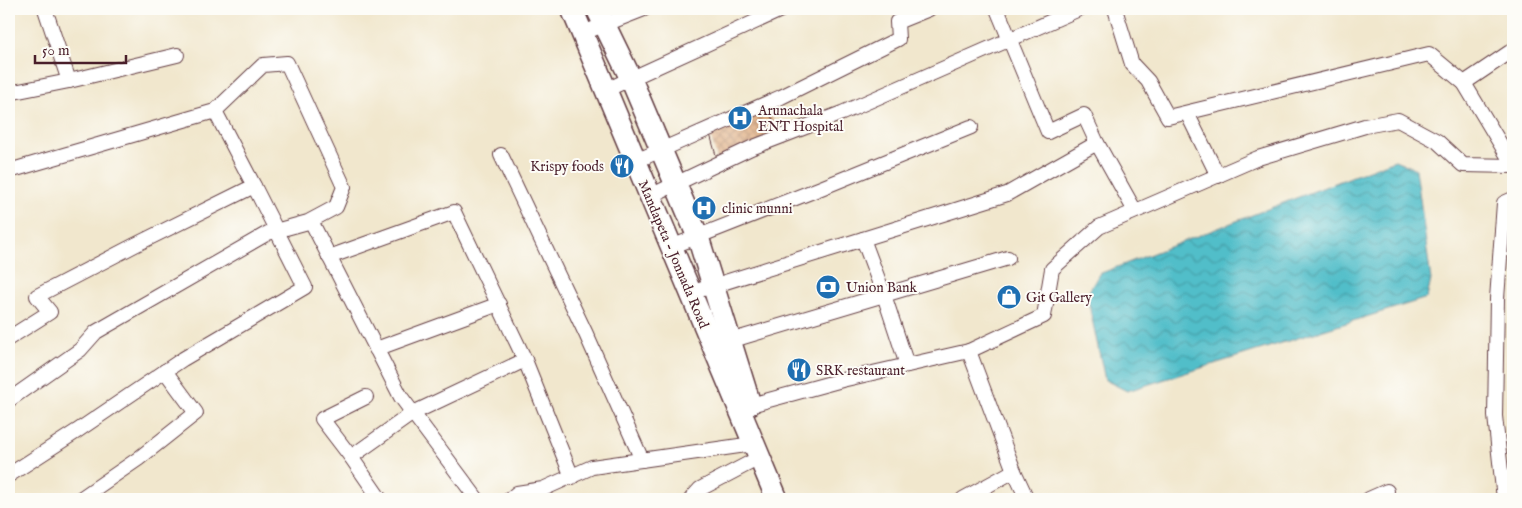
<svg xmlns="http://www.w3.org/2000/svg" width="1522" height="508" viewBox="0 0 1522 508" font-family="'IM FELL English',serif">
<defs>
<pattern id="water-waves" width="16" height="10" patternUnits="userSpaceOnUse" patternTransform="scale(1.25)"><rect width="16" height="10" fill="#51bec9"/><path d="M0 5q4-4 8 0t8 0" fill="none" stroke="#459aa3"/></pattern>
<pattern id="building-cross-hatch" width="8" height="8" patternUnits="userSpaceOnUse" patternTransform="scale(1.25)"><rect width="8" height="8" fill="#dda97c"/><path d="M0 0l8 8M0 8l8-8" fill="none" stroke="#b58966"/></pattern>
</defs>
<rect width="100%" height="100%" fill="#fdfcf7"/>
<filter id="ink" filterUnits="userSpaceOnUse"><feTurbulence type="fractalNoise" baseFrequency=".02" numOctaves="2"/><feDisplacementMap in="SourceGraphic" scale="10" xChannelSelector="R" yChannelSelector="G"/><feConvolveMatrix kernelMatrix="1 2 1 2 8 2 1 2 1" color-interpolation-filters="sRGB"/></filter>
<filter id="wash" filterUnits="userSpaceOnUse"><feTurbulence type="fractalNoise" baseFrequency=".0096" numOctaves="4" result="noise"/><feDisplacementMap in="SourceGraphic" scale="20" xChannelSelector="R" yChannelSelector="G"/><feGaussianBlur stdDeviation="1.12" result="paint"/><feColorMatrix in="noise" values="0 0 0 0 0 0 0 0 0 0 0 0 0 0 0 0 0 1.4 0 .05"/><feComposite in="paint" operator="in"/></filter>
<g filter="url(#wash)">
<rect width="100%" height="100%" fill="#f1e7cd"/>
<!-- water -->
<polygon fill="url(#water-waves)" stroke="#4e6e7a" points="1395,160 1416,169 1431,280 1427,298 1127,391 1105,380 1087,295 1099,274"/>
<g id="blocks">
<!-- building -->
<polygon fill="url(#building-cross-hatch)" points="767,108 780,134 717,159 710,134"/>
</g>
</g>
<g filter="url(#ink)">
<use href="#blocks" fill-opacity="0" stroke="#633d43" stroke-width="1"/>
<g fill="none" stroke-linecap="round" stroke-linejoin="round">
<defs>
<g id="street">
<polyline points="45,9 69,81"/>
<polyline points="997,9 1048,132 1084,115 1097,143"/>
<polyline points="1115,9 1132,64 1148,81 1168,117 1429,54 1464,83 1513,165"/>
<polyline points="583,33 644,9"/>
<polyline points="1464,83 1513,50"/>
<polyline points="606,90 783,9"/>
<polyline points="9,93 69,81 177,55"/>
<polyline points="1187,113 1218,176"/>
<polyline points="501,155 586,334 642,460"/>
<polyline points="636,161 781,97 898,39 897,22 929,9"/>
<polyline points="9,171 215,111 263,65 287,63 344,187 336,207 308,222 268,233 96,332 80,350 9,400"/>
<polyline points="650,196 751,148 842,113 1079,9"/>
<polyline points="311,221 401,397 477,499"/>
<polyline points="863,239 884,295 907,365"/>
<polyline points="671,247 821,188 971,127"/>
<polyline points="329,257 454,212 525,360"/>
<polyline points="690,293 1007,194 1097,143 1135,211"/>
<polyline points="9,338 50,312 37,296 135,245 254,186 215,111"/>
<polyline points="723,343 1008,258"/>
<polyline points="376,349 499,304"/>
<polyline points="969,351 1044,316 1052,269 1099,227 1258,158 1365,126 1398,120 1437,141 1463,165 1513,166"/>
<polyline points="743,407 842,380 969,351 1014,471 963,499"/>
<polyline points="351,457 322,419 366,397"/>
<polyline points="1014,471 1027,499"/>
<polyline points="9,475 77,431 183,359 305,287 254,186"/>
<polyline points="80,499 138,459 196,413 165,371"/>
<polyline points="380,499 351,457 413,413 525,360 572,477"/>
<polyline points="510,499 517,493 543,489 592,467 753,444"/>
<polyline points="691,499 700,489 759,458"/>
<polyline points="1369,499 1387,491"/>
<polyline points="1504,499 1495,416 1497,299 1504,203 1513,199"/>
</g>
<g id="primary">
<polyline points="572,9 777,499"/>
<polyline points="597,9 631,79 698,237 750,404"/>
</g>
</defs>
<!-- street casing -->
<use href="#street" stroke="#633d43" stroke-width="16"/>
<!-- primary casing -->
<use href="#primary" stroke="#633d43" stroke-width="24"/>
<!-- street -->
<use href="#street" stroke="#fff" stroke-width="14"/>
<!-- primary -->
<use href="#primary" stroke="#fff" stroke-width="21"/>
</g>
</g>
<!-- icons -->
<defs>
<symbol id="hospital-disc" viewBox="-11 -11 22 22"><circle r="9.5" fill="#1f6fb2" stroke="#fdfcf7"/><path d="M-5-5h3v3.5h4V-5h3V5h-3V1.5h-4V5h-3Z" fill="#fff"/></symbol>
<symbol id="restaurant-disc" viewBox="-11 -11 22 22"><circle r="9.5" fill="#1f6fb2" stroke="#fdfcf7"/><path d="M-5-6h1v4h1v-4h1v4h1v-4h1v5L-1.5 .5V6h-2V.5L-5-1ZM5-6V6H3V1.5H1.5Q1.5-4 5-6Z" fill="#fff"/></symbol>
<symbol id="bank-disc" viewBox="-11 -11 22 22"><circle r="9.5" fill="#1f6fb2" stroke="#fdfcf7"/><path d="M-6-4H6V4H-6ZM0-2.3a2.3 2.3 0 1 0 0 4.6a2.3 2.3 0 1 0 0-4.6Z" fill="#fff"/></symbol>
<symbol id="shop-disc" viewBox="-11 -11 22 22"><circle r="9.5" fill="#1f6fb2" stroke="#fdfcf7"/><path d="M-5-2.5h2.3a2.7 3.5 0 0 1 5.4 0H5L5.5 6h-11ZM-1.5-2.5h3a1.5 2.3 0 0 0-3 0Z" fill="#fff"/></symbol>
</defs>
<g fill-rule="evenodd">
<use href="#hospital-disc" x="726" y="104" width="28" height="28"/>
<use href="#restaurant-disc" x="608" y="152" width="28" height="28"/>
<use href="#hospital-disc" x="690" y="194" width="28" height="28"/>
<use href="#bank-disc" x="814" y="273" width="28" height="28"/>
<use href="#shop-disc" x="995" y="283" width="28" height="28"/>
<use href="#restaurant-disc" x="785" y="356" width="28" height="28"/>
</g>
<g text-anchor="middle" stroke-width="4" stroke-linejoin="round" paint-order="stroke">
<!-- poi labels -->
<g font-size="14" fill="#4a1f2b" stroke="#fdfcf7" text-anchor="start">
<text x="758" y="115">Arunachala<tspan x="758" dy="16">ENT Hospital</tspan></text>
<text x="604" y="171" text-anchor="end">Krispy foods</text>
<text x="722" y="213">clinic munni</text>
<text x="846" y="292">Union Bank</text>
<text x="1026" y="302">Git Gallery</text>
<text x="816" y="375">SRK restaurant</text>
</g>
<!-- street labels -->
<g font-size="14" fill="#4a1f2b" stroke="#fdfcf7">
<text transform="translate(674 254) rotate(67)" y="5">Mandapeta - Jonnada Road</text>
</g>
</g>
<!-- margin -->
<rect width="1522" height="508" fill="none" stroke="#fdfcf7" stroke-width="30"/>
<!-- scale -->
<path d="M35 55v8h91v-8" fill="none" stroke="#4a1f2b" stroke-width="2.5"/>
<text x="42" y="55" font-size="15" fill="#4a1f2b" stroke="#fdfcf7" stroke-width="4" paint-order="stroke">50 m</text>
</svg>
